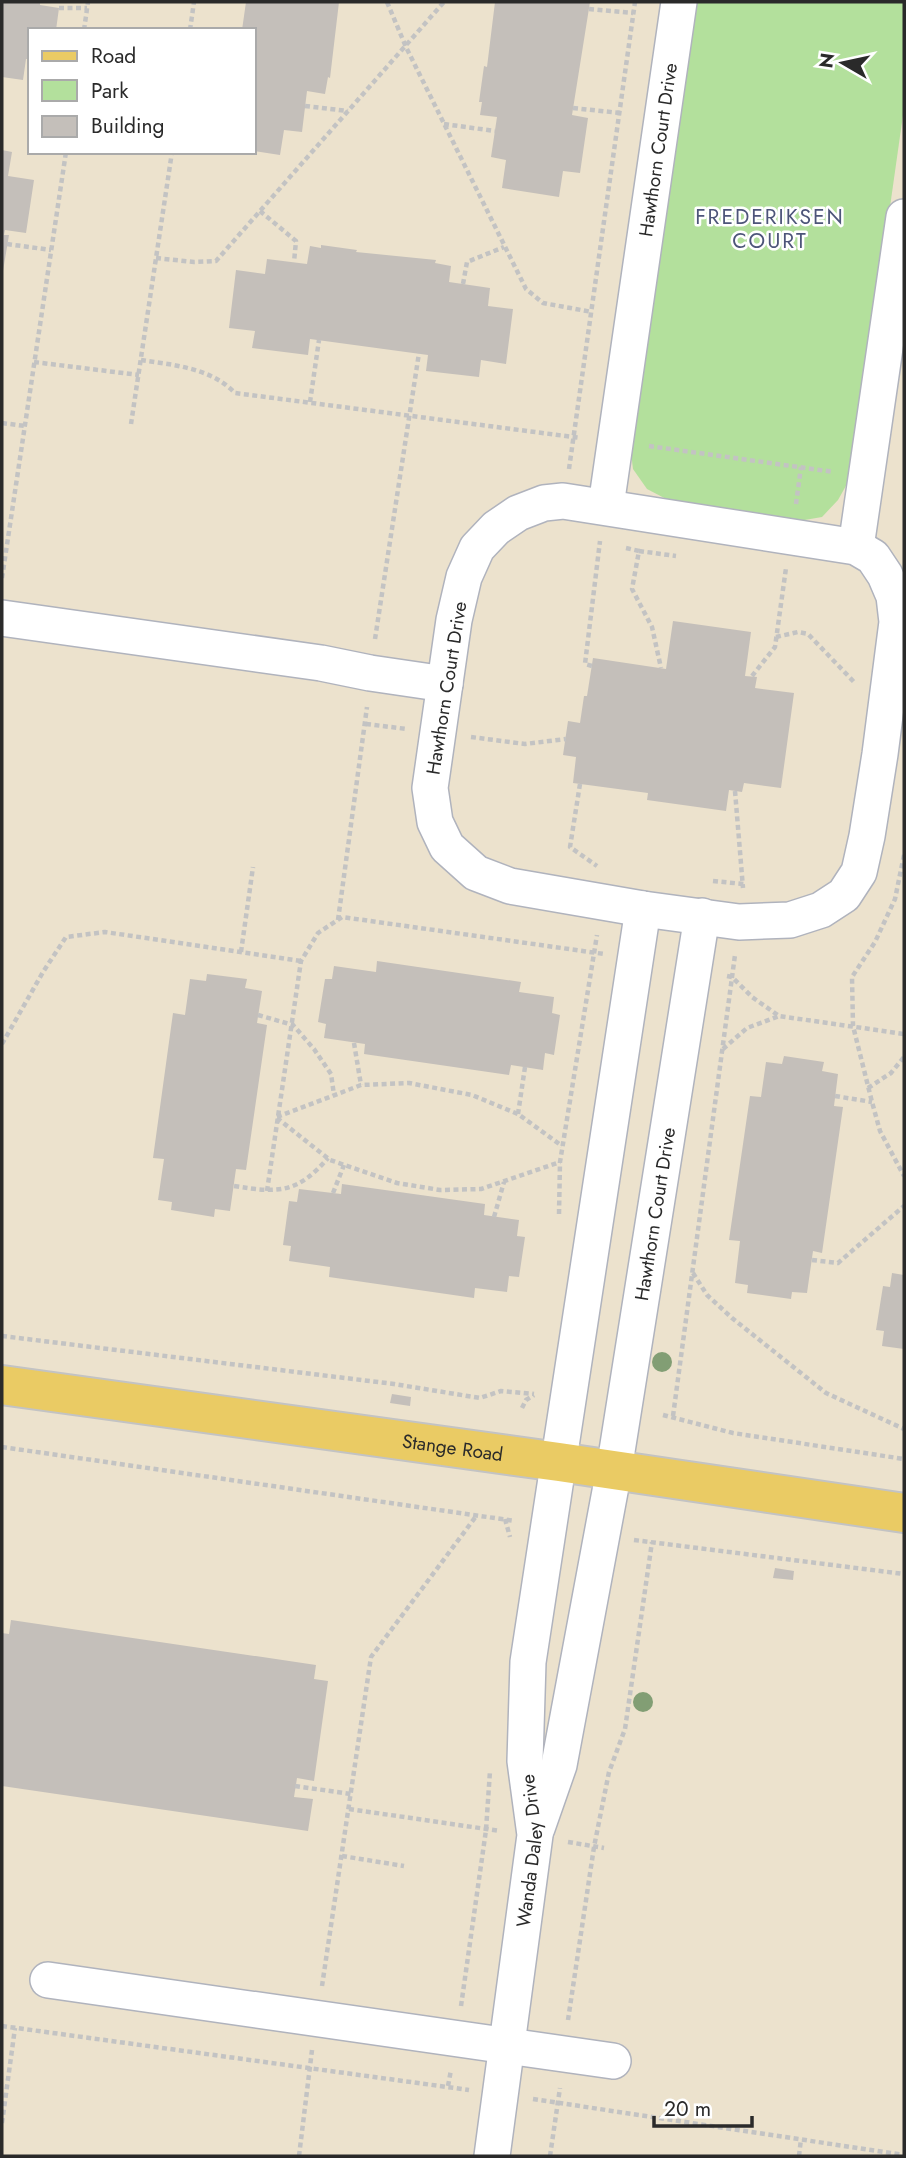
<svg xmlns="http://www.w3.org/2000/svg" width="906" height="2158" viewBox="0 0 906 2158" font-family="Jost,sans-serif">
<rect width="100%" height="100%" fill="#ece5dd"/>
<!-- education -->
<path fill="#ece2cd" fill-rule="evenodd" d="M2 2H904V2156H2ZM30 30H254V152H30Z"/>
<!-- green -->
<polygon fill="#b3e09c" points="693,2 904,2 904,108 852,475 838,500 822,517 793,522 672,502 647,489 633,469 630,444"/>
<!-- building -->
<g fill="#c4bfba">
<polygon points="2,2 40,2 40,5 59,8 56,30 30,30 30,59 26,59 23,80 2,77"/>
<polygon points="246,2 339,2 330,78 328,77 325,94 307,91 302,132 284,130 280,155 254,151 254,30 242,30"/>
<polygon points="495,2 590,2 572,115 588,118 580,173 563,171 559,197 502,188 506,160 491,157 497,117 480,115 482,102 479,102 484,66 487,67"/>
<polygon points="2,150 12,152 8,176 34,180 26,233 5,230 4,235 9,235 3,271"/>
<polygon points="321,245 357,250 356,252 436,260 435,263 451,266 449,282 490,288 488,306 513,309 506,364 481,360 479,377 426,371 428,355 310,339 308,355 252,348 255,331 229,328 236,270 265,274 267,259 307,264 310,246 321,248"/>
<polygon points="673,621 751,632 745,676 757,677 755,688 794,693 781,788 744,783 742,792 729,790 726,811 647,800 648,793 573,783 576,757 563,755 568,721 580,723 584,696 587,696 593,658 666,669"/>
<polygon points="377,961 521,982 519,992 554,997 552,1013 560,1015 554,1055 545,1053 543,1070 511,1065 509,1075 364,1054 365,1044 324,1038 326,1024 318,1022 325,979 332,979 334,966 376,972"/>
<polygon points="207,974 247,979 245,988 262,991 257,1023 267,1025 246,1170 236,1169 230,1211 215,1209 214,1217 171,1210 172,1202 158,1200 164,1159 153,1158 173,1013 185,1015 190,979 206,981"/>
<polygon points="784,1056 824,1062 822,1071 838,1074 834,1106 843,1107 822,1253 813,1251 807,1293 792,1292 791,1299 747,1293 748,1285 735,1283 740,1241 729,1240 750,1096 761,1097 766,1062 782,1064"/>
<polygon points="342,1184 485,1204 484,1215 519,1220 517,1236 525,1237 519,1277 509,1276 507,1292 475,1288 474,1298 329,1277 330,1267 289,1261 291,1246 283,1245 289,1201 297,1202 299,1189 341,1194"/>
<polygon points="892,1273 904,1275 904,1349 882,1346 884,1331 876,1330 883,1286 890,1287"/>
<polygon points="392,1394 411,1397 410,1406 390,1403"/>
<polygon points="775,1568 794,1571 793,1580 773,1578"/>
<polygon points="11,1620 316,1665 314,1679 328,1681 314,1781 297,1778 294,1797 313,1799 308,1831 2,1786 2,1633 9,1634"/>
</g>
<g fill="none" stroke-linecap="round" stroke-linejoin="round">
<defs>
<g id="minor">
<polygon points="563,501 856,547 873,557 885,575 894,596 897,622 880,754 867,836 859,872 844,895 821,910 790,920 739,922 643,909 510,886 476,873 447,847 435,822 430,788 454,620 464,577 477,548 496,528 518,513 544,503"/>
<path id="s1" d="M606 506 679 2"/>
<polyline points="856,547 904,217"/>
<polyline points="2,618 321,663 370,673 445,684"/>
<path id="s2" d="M537 1828 559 1765 614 1470 702 916"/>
<polyline points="48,1980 613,2061"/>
<path id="s3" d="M492 2156 535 1835 525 1761 528 1662 643 909"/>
</g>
<g id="major">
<path id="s4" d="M2 1385 559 1462 904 1513"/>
</g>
</defs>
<!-- minor casing -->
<use href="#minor" stroke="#b0b3bd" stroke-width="38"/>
<!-- major casing -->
<use href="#major" stroke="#c3c3c3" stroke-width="42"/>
<!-- path -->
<g stroke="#c3c3c3" stroke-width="4.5" stroke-dasharray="5 3.5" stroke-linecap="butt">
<polyline points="387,2 406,47 526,289 543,303 592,312"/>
<polyline points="59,8 87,8"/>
<polyline points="589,9 633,13"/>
<polyline points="84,30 88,2"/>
<polyline points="190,30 194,2"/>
<polyline points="305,106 348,111"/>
<polyline points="573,108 620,113"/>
<polyline points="444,124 495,131"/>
<polyline points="260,211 296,241 294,262"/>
<polyline points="7,244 51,250"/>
<polyline points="156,258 194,262 216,261 444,2"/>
<polyline points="463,284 467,262 504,247"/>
<path d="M141 360C174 365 211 368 235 393L581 438"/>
<polyline points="34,362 139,375"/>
<polyline points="310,402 319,340"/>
<polyline points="2,423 25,426"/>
<polyline points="131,424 172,152"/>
<polyline points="649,446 834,472"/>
<polyline points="569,469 635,2"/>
<polyline points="796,504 801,467"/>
<polyline points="626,548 639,551 632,589 652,627 661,668"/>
<polyline points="639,551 676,556"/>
<polyline points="2,578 66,152"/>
<polyline points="776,637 798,632 808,634 855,683"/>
<polyline points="375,639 419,353"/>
<polyline points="592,666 585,664 600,541"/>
<polyline points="752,676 775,647 786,568"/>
<polyline points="366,724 407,729"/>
<polyline points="471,737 525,744 566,739"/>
<polyline points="580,784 570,847 597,866"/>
<polyline points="735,791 743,888"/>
<polyline points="904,855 895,899 875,942 852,977 853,1026 872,1102 880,1131 904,1176"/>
<polyline points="713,881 744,884"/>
<polyline points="338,920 367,707"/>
<polyline points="241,952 253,867"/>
<polyline points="727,976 732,977 752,997 779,1016 904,1034"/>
<polyline points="258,1015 293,1025 314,1049 331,1074 334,1095"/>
<polyline points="354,1043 361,1085"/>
<polyline points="2,1044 43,972 66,937 105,932 301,961"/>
<polyline points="723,1049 747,1028 779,1016"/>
<polyline points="868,1088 891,1073 904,1057"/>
<polyline points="835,1096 872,1102"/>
<polyline points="518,1114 525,1067"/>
<polyline points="277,1117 361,1085 409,1083 472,1095 518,1114 562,1146"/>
<polyline points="277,1118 330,1160 397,1183 440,1190 481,1189 560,1162"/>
<path d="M234 1186C278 1193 297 1194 328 1158"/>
<polyline points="267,1191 301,961 318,933 342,917 604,954"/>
<polyline points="333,1193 344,1165"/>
<polyline points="559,1214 560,1162 597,935"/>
<polyline points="494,1217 504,1182"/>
<polyline points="812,1260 838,1263 904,1206"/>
<polyline points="693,1273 707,1295 732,1318 826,1393 904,1429"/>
<polyline points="2,1336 394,1384 480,1398 501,1391 534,1394"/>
<polyline points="522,1408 526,1400 534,1395"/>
<polyline points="663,1415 733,1433 904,1459"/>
<polyline points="673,1416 735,955"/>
<polyline points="2,1447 515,1521"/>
<polyline points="505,1519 510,1537"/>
<polyline points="634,1540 904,1574"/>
<polyline points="295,1786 351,1794"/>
<polyline points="349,1809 500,1831"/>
<polyline points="568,1842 604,1848"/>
<polyline points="342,1856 404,1866"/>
<polyline points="322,1986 371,1657 477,1515"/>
<polyline points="461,2006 486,1830 490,1771"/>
<polyline points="568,2020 594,1847 609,1772 625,1729 652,1542"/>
<polyline points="2,2026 469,2090"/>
<polyline points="448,2086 451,2070"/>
<polyline points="533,2099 904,2155"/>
<polyline points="2,2123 15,2028"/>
<polyline points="299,2156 312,2050"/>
<polyline points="550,2156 560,2088"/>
<polyline points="799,2156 801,2139"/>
</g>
<!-- minor -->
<use href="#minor" stroke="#fff" stroke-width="35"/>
<!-- major -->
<use href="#major" stroke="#eacb64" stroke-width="38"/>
</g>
<!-- trees -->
<g fill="#829e74">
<circle cx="662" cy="1362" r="10"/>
<circle cx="643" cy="1702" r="10"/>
</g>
<g text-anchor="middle" stroke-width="5" stroke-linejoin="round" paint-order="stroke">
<!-- street labels -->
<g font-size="19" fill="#2a2a2a" stroke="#fff">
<text dy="7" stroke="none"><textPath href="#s1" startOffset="360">Hawthorn Court Drive</textPath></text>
<text transform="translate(446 688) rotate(-81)" y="7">Hawthorn Court Drive</text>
<text dy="7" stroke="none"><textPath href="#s2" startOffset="626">Hawthorn Court Drive</textPath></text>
<text dy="7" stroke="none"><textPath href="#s4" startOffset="455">Stange Road</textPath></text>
<text dy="7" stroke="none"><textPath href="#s3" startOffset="308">Wanda Daley Drive</textPath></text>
</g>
<!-- neighbourhood labels -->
<g font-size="21" letter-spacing="2" fill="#4d5579" stroke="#fff">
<text x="770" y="224">FREDERIKSEN<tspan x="770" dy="24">COURT</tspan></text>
</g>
</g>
<!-- border -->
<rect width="906" height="2158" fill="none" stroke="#2a2a2a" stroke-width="7"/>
<!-- legend -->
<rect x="28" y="28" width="228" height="126" fill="#ffffff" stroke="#aaaaaa" stroke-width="2"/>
<rect x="42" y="51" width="35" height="10" fill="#eacb64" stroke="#aaaaaa" stroke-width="2"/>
<text x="91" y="63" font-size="21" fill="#2a2a2a">Road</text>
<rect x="42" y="80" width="35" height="21" fill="#b3e09c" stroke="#aaaaaa" stroke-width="2"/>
<text x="91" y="98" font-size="21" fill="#2a2a2a">Park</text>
<rect x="42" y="116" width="35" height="21" fill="#c4bfba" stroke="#aaaaaa" stroke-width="2"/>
<text x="91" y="133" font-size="21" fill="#2a2a2a">Building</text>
<!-- north arrow -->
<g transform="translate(843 63) rotate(279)" stroke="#ffffff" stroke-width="5" paint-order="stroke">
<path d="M0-5L12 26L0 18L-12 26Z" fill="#2a2a2a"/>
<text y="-10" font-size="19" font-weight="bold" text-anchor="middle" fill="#2a2a2a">N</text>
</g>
<!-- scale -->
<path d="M654 2116v10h98v-10" fill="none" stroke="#2a2a2a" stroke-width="3.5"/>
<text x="664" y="2116" font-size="21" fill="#2a2a2a" stroke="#ffffff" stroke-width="5" paint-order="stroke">20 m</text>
</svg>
